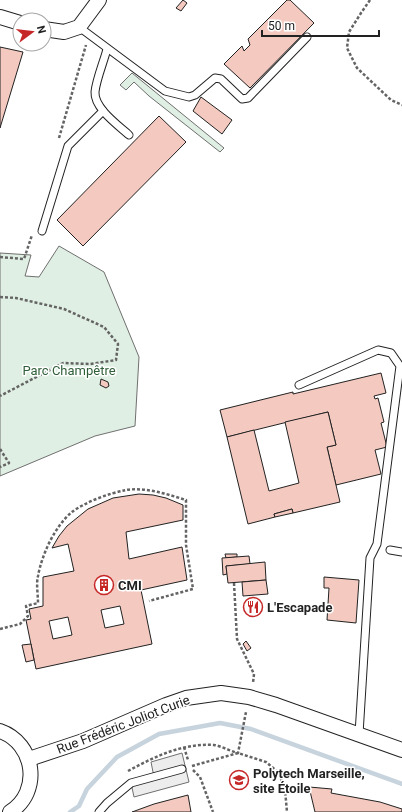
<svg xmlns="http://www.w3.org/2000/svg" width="402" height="812" viewBox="0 0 402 812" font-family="Roboto,sans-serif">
<rect width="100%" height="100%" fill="#fff"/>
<!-- green -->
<g fill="#e0efe3" stroke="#6f6f6f">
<polygon points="132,73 224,148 220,152 149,96 134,82 126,90 120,85"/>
<polygon points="59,246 104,272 139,357 135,426 95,436 0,476 0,253 31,255 25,276 39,277"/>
</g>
<!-- parking -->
<polygon fill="#ededed" stroke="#6f6f6f" points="182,753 189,782 134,797 131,783 154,777 151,762"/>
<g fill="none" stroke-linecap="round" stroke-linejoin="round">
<!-- stream -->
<polyline stroke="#c7d3dd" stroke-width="4.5" points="70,812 79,806 87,789 117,757 159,734 220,723 251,729 402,784"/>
</g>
<!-- building -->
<g fill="#f3c9c0" stroke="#222" fill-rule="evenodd">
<polygon points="183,0 187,3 181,11 176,8"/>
<polygon points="287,0 290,0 314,23 250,88 224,64 242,46 244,51 250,45 248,39"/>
<polygon points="0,47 23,52 0,128"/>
<polygon points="201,97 232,120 222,134 193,111"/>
<polygon points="159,116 186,142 83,246 57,220"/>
<polygon points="381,373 386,393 374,396 375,399 378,398 384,422 381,423 387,447 375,450 381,474 336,485 327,447 336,445 328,412 227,437 220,410 293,392 293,394"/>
<polygon points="101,379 108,382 109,386 106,388 100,385"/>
<polygon points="328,412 336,445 327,447 340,502 293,513 292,509 274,514 275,517 248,524 227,437 254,430 269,491 299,483 285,422"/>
<path d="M139 494 153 495 166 498 183 505V520L126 532 129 559 182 547 187 580 141 590 152 644 36 669 26 620 31 619 29 609 43 606V577L74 571 68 544 52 548 59 536 67 526 88 509 113 498ZM120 606 124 624 105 628 101 610ZM68 617 72 635 53 639 49 621Z"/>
<polygon points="292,509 293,513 275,517 274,514"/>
<polygon points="225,554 237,554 237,557 226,558"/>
<polygon points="249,556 250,564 226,566 227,574 223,575 222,558"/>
<polygon points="265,562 266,580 228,583 226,566"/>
<polygon points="324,577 359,580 356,623 327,620 329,588 324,588"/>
<polygon points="266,580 268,594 243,596 242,582"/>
<polygon points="246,641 251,648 247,651 243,644"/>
<polygon points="31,644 34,660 26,662 22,645"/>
<polygon points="309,787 332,789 331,793 380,802 402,809 402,812 315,812"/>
<polygon points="188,795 191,812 132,812 154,804"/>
</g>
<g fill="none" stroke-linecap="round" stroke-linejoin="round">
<defs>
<g id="lane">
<polyline points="79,27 165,91 189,97 195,95 215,78 221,79 242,99 248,98 307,37"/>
<path d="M107 49C104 61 96 80 95 92 94 108 118 125 129 135"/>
<polyline points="42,231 68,146 103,111"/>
<polyline points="299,385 378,350 391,353 400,366 377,544 370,558 359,734"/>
<polyline points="390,550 402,552"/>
<polyline points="99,812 107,803 131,783 182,769"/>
</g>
<g id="street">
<polyline points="0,17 20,23"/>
<polyline points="44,29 64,32 79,27 99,0"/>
<path d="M0 731C35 743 42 792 10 812"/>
<polyline points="29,759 83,741 166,705 186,698 221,693 249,697 276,705 402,750"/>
</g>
</defs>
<!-- lane casing -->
<use href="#lane" stroke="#222" stroke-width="9"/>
<!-- street casing -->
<use href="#street" stroke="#222" stroke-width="16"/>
<!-- path -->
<g stroke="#646464" stroke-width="2.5" stroke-dasharray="3 2" stroke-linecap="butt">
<polyline points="370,0 361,13 349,32 347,48 357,68 391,100 402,105"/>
<polyline points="59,138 86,45"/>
<polyline points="0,257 24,259 32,235"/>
<polyline points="0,297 16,298 64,309 104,327 118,344 116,360 90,364 63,363 0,396"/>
<polyline points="0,449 9,463 0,467"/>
<polyline points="234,583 237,639 254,674 253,683"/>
<path d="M0 629 20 624 28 616 26 606 38 603C38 594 36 584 38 576 42 554 55 526 72 512 85 502 110 493 126 490 145 487 167 494 186 500V545L193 589 149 601"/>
<polyline points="184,747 188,760"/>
<polyline points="192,766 238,753 266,762 279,773 285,790 287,812"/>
<polyline points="193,770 200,777 213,812"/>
<path d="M128 771C154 757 182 743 214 745 221 746 230 751 238 753L246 712"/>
</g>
<!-- lane -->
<use href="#lane" stroke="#fff" stroke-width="7"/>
<!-- street -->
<use href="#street" stroke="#fff" stroke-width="14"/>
</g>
<!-- icons -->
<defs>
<symbol id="building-ring" viewBox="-11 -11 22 22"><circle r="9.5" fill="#fff" stroke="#c62828" stroke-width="1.5"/><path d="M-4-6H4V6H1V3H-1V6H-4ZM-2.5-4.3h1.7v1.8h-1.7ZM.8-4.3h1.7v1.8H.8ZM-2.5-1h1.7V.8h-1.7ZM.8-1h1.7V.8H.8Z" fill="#c62828"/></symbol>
<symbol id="restaurant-ring" viewBox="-11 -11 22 22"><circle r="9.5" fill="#fff" stroke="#c62828" stroke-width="1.5"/><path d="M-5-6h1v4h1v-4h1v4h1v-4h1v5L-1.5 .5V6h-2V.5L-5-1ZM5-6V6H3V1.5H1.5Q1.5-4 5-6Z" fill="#c62828"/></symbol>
<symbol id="university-ring" viewBox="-11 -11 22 22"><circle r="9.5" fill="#fff" stroke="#c62828" stroke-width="1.5"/><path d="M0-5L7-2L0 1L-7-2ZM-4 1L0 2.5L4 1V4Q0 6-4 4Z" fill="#c62828"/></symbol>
</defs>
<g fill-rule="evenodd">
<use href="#building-ring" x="93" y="574" width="22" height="22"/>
<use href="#restaurant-ring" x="242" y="596" width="22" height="22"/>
<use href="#university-ring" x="228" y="769" width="22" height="22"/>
</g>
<g text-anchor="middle" stroke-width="3" stroke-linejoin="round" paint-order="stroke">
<!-- park labels -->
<g font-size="13" fill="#2f5e38" stroke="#fff">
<text x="69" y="375">Parc Champêtre</text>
</g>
<!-- poi labels -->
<g font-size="13" font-weight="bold" fill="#222" stroke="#fff" text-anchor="start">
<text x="118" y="590">CMI</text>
<text x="267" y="612">L'Escapade</text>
<text x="253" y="778">Polytech Marseille,<tspan x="253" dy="15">site Étoile</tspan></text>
</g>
<!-- street labels -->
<g font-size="13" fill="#222" stroke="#fff">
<text transform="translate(123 724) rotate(-21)" y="5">Rue Frédéric Joliot Curie</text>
</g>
</g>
<!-- north arrow -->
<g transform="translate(32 32) rotate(75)"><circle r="19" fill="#ffffff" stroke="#a7a7a7"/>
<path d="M0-3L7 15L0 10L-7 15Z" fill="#c62828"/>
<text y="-6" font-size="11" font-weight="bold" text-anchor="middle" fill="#222222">N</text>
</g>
<!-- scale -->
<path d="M262 30v6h117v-6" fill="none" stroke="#222222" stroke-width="2"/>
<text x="268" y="30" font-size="12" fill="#222222" stroke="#ffffff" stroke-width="3" paint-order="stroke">50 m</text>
</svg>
